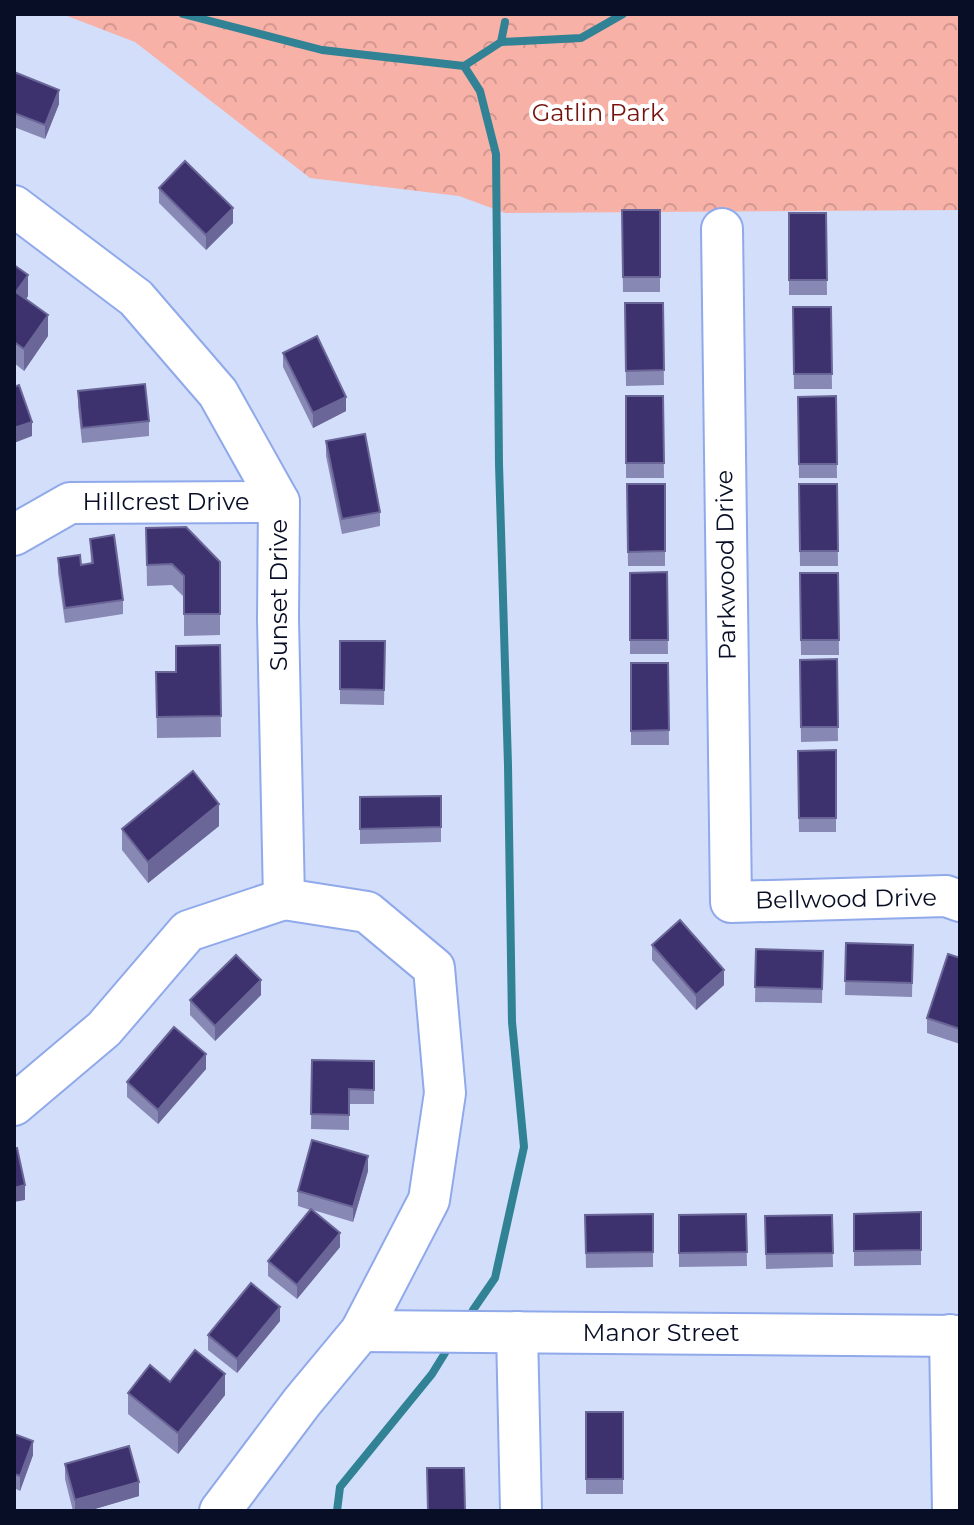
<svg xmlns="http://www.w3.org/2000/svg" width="974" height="1525" viewBox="0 0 974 1525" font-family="Montserrat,sans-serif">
<defs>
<pattern id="forest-crowns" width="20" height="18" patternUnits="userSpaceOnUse" patternTransform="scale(2)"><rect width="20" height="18" fill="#f7b1a7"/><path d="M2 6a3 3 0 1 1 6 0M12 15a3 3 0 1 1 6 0" fill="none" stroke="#d29790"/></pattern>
</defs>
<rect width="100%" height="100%" fill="#d3defa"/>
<!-- forest -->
<polygon fill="url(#forest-crowns)" points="62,14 960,14 960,210 505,213 459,196 310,178 135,42"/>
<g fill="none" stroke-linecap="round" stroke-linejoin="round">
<!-- stream -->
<g stroke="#308294" stroke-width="8">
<polyline points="183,14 322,50 464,66 501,42 581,38 623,14"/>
<polyline points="501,42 505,22"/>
<polyline points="464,66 480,91 496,154 499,464 508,765 512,1022 524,1147 495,1278 473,1310"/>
<polyline points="337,1511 340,1487 432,1374 445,1353"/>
</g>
<defs>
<g id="minor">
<polyline points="14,206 136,298 218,393 279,502 278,619 284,899"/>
<polyline points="722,229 731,902 946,896 960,901"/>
<polyline points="14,535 70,503 279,502"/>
<polyline points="14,1105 104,1029 188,931 284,899 367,912 434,968 445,1093 429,1200 361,1331 302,1402 220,1511"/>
<polyline points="361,1331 960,1336"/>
<polyline points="517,1332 521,1511"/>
<polyline points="950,1335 953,1511"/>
</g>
</defs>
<!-- minor casing -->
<use href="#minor" stroke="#90a9eb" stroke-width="44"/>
<!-- minor -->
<use href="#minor" stroke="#fff" stroke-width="40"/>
</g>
<!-- wall -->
<g fill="#8888b4">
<polygon points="14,72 59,104 45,139 14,127"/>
<polygon points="159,188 233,223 206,250 159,203"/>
<polygon points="622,210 660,210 660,292 623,292"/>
<polygon points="789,213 826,213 827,295 789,295"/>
<polygon points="14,265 28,296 26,299 48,336 24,371 14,363"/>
<polygon points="625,303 663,303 664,385 626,386"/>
<polygon points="793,307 831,307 832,389 794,389"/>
<polygon points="283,353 346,411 313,428 283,367"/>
<polygon points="78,391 149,421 149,436 82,443 78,406"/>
<polygon points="626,396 663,396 664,478 626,478"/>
<polygon points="836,396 837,478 799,478 798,397"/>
<polygon points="326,441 380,512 380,526 342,534 326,456"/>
<polygon points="627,484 665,484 665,566 628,566"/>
<polygon points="799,484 837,484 838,566 800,566"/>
<polygon points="146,528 220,562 220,635 184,636 184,597 172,585 147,586"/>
<polygon points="90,539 123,600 123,614 65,623 58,573 58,558 81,565 91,563"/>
<polygon points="667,572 668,654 630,654 630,573"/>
<polygon points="800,573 838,573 839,655 801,655"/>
<polygon points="340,641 385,641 384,705 340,704"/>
<polygon points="220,645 221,737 157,738 156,672 176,672"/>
<polygon points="837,659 838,741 801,742 800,660"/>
<polygon points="631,663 668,663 669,745 631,745"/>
<polygon points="836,750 836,832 799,832 798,751"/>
<polygon points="441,796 441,842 360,844 360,797"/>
<polygon points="219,826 148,883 122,850 122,829"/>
<polygon points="846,943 913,945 912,997 845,995"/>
<polygon points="652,945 724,985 696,1010 652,960"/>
<polygon points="756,949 823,951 822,1003 755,1002"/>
<polygon points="960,958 960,1044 927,1033 927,1018"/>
<polygon points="261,995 215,1041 190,1015 190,1000"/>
<polygon points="312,1060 374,1061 374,1104 349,1104 349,1130 311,1129"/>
<polygon points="206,1069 158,1124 127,1097 127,1082"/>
<polygon points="368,1171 353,1222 313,1210 340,1247 297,1299 268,1276 268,1261 310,1210 298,1206 298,1191"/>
<polygon points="921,1212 921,1265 854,1266 854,1214"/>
<polygon points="653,1214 653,1267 586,1268 585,1215"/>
<polygon points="746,1214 747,1266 679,1267 679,1215"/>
<polygon points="832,1215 833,1267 766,1269 765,1216"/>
<polygon points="280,1321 237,1373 208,1350 208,1335"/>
<polygon points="170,1382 225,1395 178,1454 128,1414 128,1393"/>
<rect x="586" y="1412" width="37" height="82"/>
<polygon points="14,1434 33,1455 20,1491 14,1488"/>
<polygon points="65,1464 139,1496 88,1511 73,1511 65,1479"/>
</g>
<!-- shaded-wall -->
<g fill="#6a6698">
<polygon points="59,90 59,104 45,139 45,125"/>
<polygon points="233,208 233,223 206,250 206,235"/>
<polygon points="28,275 28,296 16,314 16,292"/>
<polygon points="48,315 48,336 24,371 24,349"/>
<polygon points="346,397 346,411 313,428 313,413"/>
<polygon points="32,422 32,436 14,443 14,428"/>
<polygon points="219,804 219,826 148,883 148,862"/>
<polygon points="724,970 724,985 696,1010 696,995"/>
<polygon points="261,980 261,995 215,1041 215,1026"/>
<polygon points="206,1054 206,1069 158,1124 158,1110"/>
<polygon points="368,1156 368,1171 353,1222 353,1207"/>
<polygon points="25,1185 25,1200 14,1202 14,1188"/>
<polygon points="340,1233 340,1247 297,1299 297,1285"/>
<polygon points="280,1307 280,1321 237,1373 237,1359"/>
<polygon points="225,1374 225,1395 178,1454 178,1433"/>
<polygon points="33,1441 33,1455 20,1491 20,1476"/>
<polygon points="139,1482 139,1496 88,1511 75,1511 75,1500"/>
</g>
<!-- building -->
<g fill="#3d326e" stroke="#6a6698" stroke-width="2">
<polygon points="14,72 59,90 45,125 14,113"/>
<polygon points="185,161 233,208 206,235 159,188"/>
<polygon points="622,210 660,210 660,277 623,277"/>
<polygon points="789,213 826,213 827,280 789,280"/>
<polygon points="14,265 28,275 16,292 48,315 24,349 14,342"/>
<polygon points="625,303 663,303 664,370 626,371"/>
<polygon points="793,307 831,307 832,374 794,374"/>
<polygon points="317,336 346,397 313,413 283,353"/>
<polygon points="145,384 149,421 82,428 78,391"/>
<polygon points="19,385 32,422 14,428 14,387"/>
<polygon points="626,396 663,396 664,463 626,463"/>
<polygon points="836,396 837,464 799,464 798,397"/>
<polygon points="365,434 380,512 342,519 326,441"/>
<polygon points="627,484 665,484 665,551 628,552"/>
<polygon points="799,484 837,484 838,551 800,551"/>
<polygon points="186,527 220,562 220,614 184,614 184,576 172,564 147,565 146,528"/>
<polygon points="114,535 123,600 65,608 58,558 80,555 81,565 93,563 90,539"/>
<polygon points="667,572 668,640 630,640 630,573"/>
<polygon points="800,573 838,573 839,640 801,640"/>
<polygon points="340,641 385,641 384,690 340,689"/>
<polygon points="220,645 221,716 157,717 156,672 176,672 176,646"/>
<polygon points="837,659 838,727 801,727 800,660"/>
<polygon points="631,663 668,663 669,730 631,731"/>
<polygon points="836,750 836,818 799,818 798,751"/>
<polygon points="193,771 219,804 148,862 122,829"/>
<polygon points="441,796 441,827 360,829 360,797"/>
<polygon points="680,920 724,970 696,995 652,945"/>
<polygon points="846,943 913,945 912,983 845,981"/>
<polygon points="756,949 823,951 822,989 755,987"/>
<polygon points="948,954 960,958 960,1029 927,1018"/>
<polygon points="236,955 261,980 215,1026 190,1000"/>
<polygon points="174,1027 206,1054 158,1110 127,1082"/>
<polygon points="312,1060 374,1061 374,1090 349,1089 349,1115 311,1114"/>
<polygon points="312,1140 368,1156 353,1207 298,1191"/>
<polygon points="17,1148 25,1185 14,1188 14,1149"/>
<polygon points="311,1209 340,1233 297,1285 268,1261"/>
<polygon points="921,1212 921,1250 854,1251 854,1214"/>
<polygon points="653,1214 653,1252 586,1253 585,1215"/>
<polygon points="746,1214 747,1252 679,1253 679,1215"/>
<polygon points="832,1215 833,1253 766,1254 765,1216"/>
<polygon points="251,1283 280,1307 237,1359 208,1335"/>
<polygon points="195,1350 225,1374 178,1433 128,1393 150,1365 170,1382"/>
<rect x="586" y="1412" width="37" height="67"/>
<polygon points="14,1434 33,1441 20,1476 14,1474"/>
<polygon points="129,1446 139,1482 75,1500 65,1464"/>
<polygon points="427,1468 464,1468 465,1511 428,1511"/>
</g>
<g text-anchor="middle" stroke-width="8" stroke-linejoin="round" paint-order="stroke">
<!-- park labels -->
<g font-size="24" fill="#76130f" stroke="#fff">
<text x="598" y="121">Gatlin Park</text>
</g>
<!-- street labels -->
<g font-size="24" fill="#070e25" stroke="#fff">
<text x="166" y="510">Hillcrest Drive</text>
<text transform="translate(726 565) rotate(-91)" y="8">Parkwood Drive</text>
<text transform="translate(279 595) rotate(-90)" y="8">Sunset Drive</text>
<text transform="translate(846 899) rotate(-1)" y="8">Bellwood Drive</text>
<text x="661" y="1341">Manor Street</text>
</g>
</g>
<!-- border -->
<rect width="974" height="1525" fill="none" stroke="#070e25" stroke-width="32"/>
</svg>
